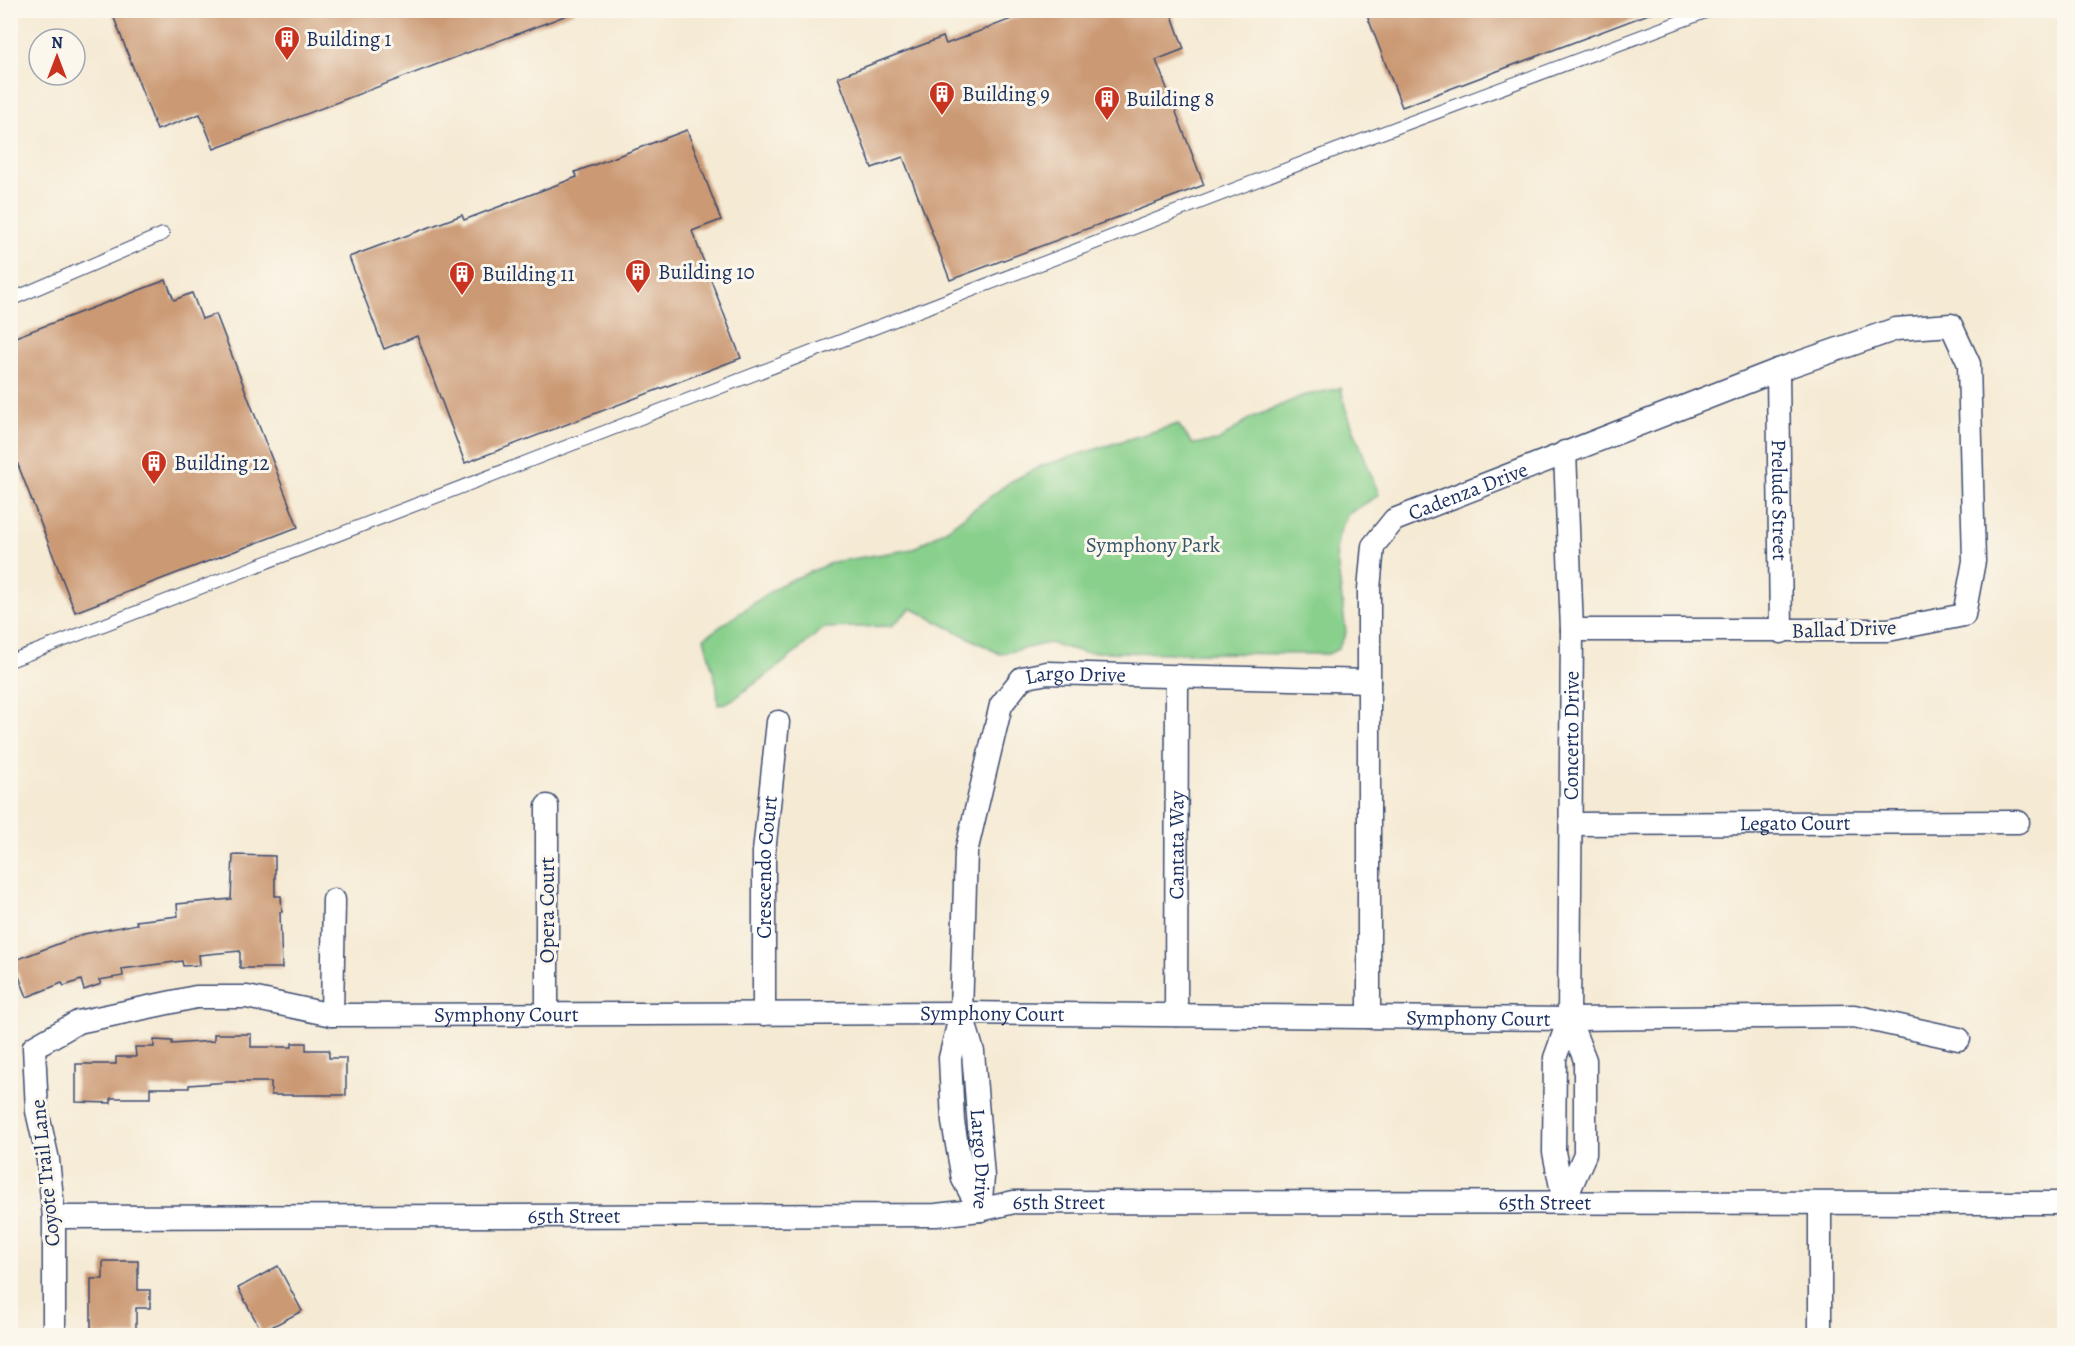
<svg xmlns="http://www.w3.org/2000/svg" width="2075" height="1346" viewBox="0 0 2075 1346" font-family="Alegreya,serif">
<rect width="100%" height="100%" fill="#fbf7ec"/>
<filter id="ink" filterUnits="userSpaceOnUse"><feTurbulence type="fractalNoise" baseFrequency=".0167" numOctaves="2"/><feDisplacementMap in="SourceGraphic" scale="12" xChannelSelector="R" yChannelSelector="G"/><feConvolveMatrix kernelMatrix="1 2 1 2 8 2 1 2 1" color-interpolation-filters="sRGB"/></filter>
<filter id="wash" filterUnits="userSpaceOnUse"><feTurbulence type="fractalNoise" baseFrequency=".008" numOctaves="4" result="noise"/><feDisplacementMap in="SourceGraphic" scale="24" xChannelSelector="R" yChannelSelector="G"/><feGaussianBlur stdDeviation="1.35" result="paint"/><feColorMatrix in="noise" values="0 0 0 0 0 0 0 0 0 0 0 0 0 0 0 0 0 1.4 0 .05"/><feComposite in="paint" operator="in"/></filter>
<g filter="url(#wash)">
<rect width="100%" height="100%" fill="#f5ead4"/>
<!-- green -->
<path fill="#89d08c" stroke="#528075" stroke-width="1.5" d="M1341 388 1345 407 1379 495 1348 514 1340 531 1336 551 1346 633 1338 649 1328 654 1082 652 1049 643 1000 654 911 608 892 626 823 628C800 649 780 667 754 684 739 693 737 701 718 705L717 686 704 638 780 585 833 562 913 549 947 529 1010 482 1041 466 1178 424 1192 444 1218 441 1249 419 1302 396Z"/>
<g id="blocks">
<!-- building -->
<g fill="#cb9973">
<polygon points="111,10 575,10 575,12 214,149 200,114 157,130"/>
<polygon points="1035,10 1170,10 1184,49 1156,60 1204,185 950,280 903,157 872,168 838,77 943,37 946,44"/>
<polygon points="1365,10 1654,10 1654,12 1402,107"/>
<polygon points="687,130 721,220 692,231 741,358 465,463 417,336 384,349 349,257 462,215 464,220 577,177 575,172"/>
<polygon points="166,280 174,300 192,293 202,319 216,314 298,527 75,612 10,444 10,339"/>
<polygon points="233,855 275,856 275,896 281,896 282,912 280,912 282,968 240,968 240,951 199,955 200,965 183,966 182,961 122,969 123,976 99,980 101,984 84,990 81,980 64,986 62,983 27,997 13,961 84,934 137,924 136,921 178,916 177,904 231,899"/>
<polygon points="214,1034 251,1034 251,1047 292,1047 292,1043 306,1043 306,1050 329,1050 329,1058 346,1058 346,1095 271,1095 271,1082 228,1082 189,1085 189,1088 150,1088 150,1098 111,1098 111,1103 76,1102 76,1064 116,1064 116,1057 136,1057 135,1047 154,1047 154,1040 172,1041 172,1044 214,1041"/>
<polygon points="103,1261 138,1261 138,1290 150,1290 150,1308 136,1308 136,1335 91,1335 91,1279 103,1279"/>
<polygon points="278,1266 302,1311 262,1332 238,1288"/>
</g>
</g>
</g>
<g filter="url(#ink)">
<use href="#blocks" fill-opacity="0" stroke="#3c4b70" stroke-width="1.5"/>
<g fill="none" stroke-linecap="round" stroke-linejoin="round">
<defs>
<g id="lane">
<polyline points="10,300 163,234"/>
<polyline points="10,661 1336,150 1711,10"/>
</g>
<g id="street">
<path id="s1" d="M1778 370 1781 632"/>
<polyline points="547,806 547,1014"/>
<path id="s2" d="M1571 824 2018 822"/>
<path id="s3" d="M764 1014V852L778 722"/>
<polyline points="332,1015 334,900"/>
<path id="s4" d="M962 1015 973 1052 983 1177 980 1210"/>
<path id="s5" d="M1176 1015 1177 676"/>
<path id="s6" d="M1369 1017V589L1373 546 1394 520 1778 370 1896 329 1951 325 1969 364 1974 561 1964 615 1888 630H1572"/>
<path id="s7" d="M1564 1202 1554 1152 1555 1058 1569 1019 1572 630 1565 452"/>
<polyline points="1564,1202 1585,1154 1585,1060 1569,1019"/>
<path id="s8" d="M980 1210 963 1179 953 1122 950 1058 961 1013 966 852 1001 705 1022 678 1047 673 1369 681"/>
<path id="s9" d="M54 1217 936 1215 980 1210 1014 1202 2064 1203"/>
<path id="s10" d="M54 1336V1217L48 1160 37 1111 34 1047 78 1022 196 997H247L332 1015 961 1013 1569 1019 1854 1016 1959 1039"/>
<polyline points="1820,1336 1820,1204"/>
</g>
</defs>
<!-- lane casing -->
<use href="#lane" stroke="#3c4b70" stroke-width="14"/>
<!-- street casing -->
<use href="#street" stroke="#3c4b70" stroke-width="25"/>
<!-- lane -->
<use href="#lane" stroke="#fff" stroke-width="12"/>
<!-- street -->
<use href="#street" stroke="#fff" stroke-width="22"/>
</g>
</g>
<!-- icons -->
<defs>
<symbol id="building-pin" viewBox="-11 -11 22 30"><path d="M0 17L-7.5 6A9.5 9.5 0 1 1 7.5 6Z" fill="#c8321e" stroke="#fbf7ec"/><path d="M-4-6H4V6H1V3H-1V6H-4ZM-2.5-4.3h1.7v1.8h-1.7ZM.8-4.3h1.7v1.8H.8ZM-2.5-1h1.7V.8h-1.7ZM.8-1h1.7V.8H.8Z" fill="#fff"/></symbol>
</defs>
<g fill-rule="evenodd">
<use href="#building-pin" x="272" y="24" width="30" height="40"/>
<use href="#building-pin" x="927" y="79" width="30" height="40"/>
<use href="#building-pin" x="1092" y="84" width="30" height="40"/>
<use href="#building-pin" x="623" y="257" width="30" height="40"/>
<use href="#building-pin" x="447" y="259" width="30" height="40"/>
<use href="#building-pin" x="139" y="448" width="30" height="40"/>
</g>
<g text-anchor="middle" stroke-width="6" stroke-linejoin="round" paint-order="stroke">
<!-- poi labels -->
<g font-size="21" fill="#1b2f5e" stroke="#fbf7ec" text-anchor="start">
<text x="306" y="46">Building 1</text>
<text x="962" y="101">Building 9</text>
<text x="1126" y="106">Building 8</text>
<text x="658" y="279">Building 10</text>
<text x="482" y="281">Building 11</text>
<text x="174" y="470">Building 12</text>
</g>
<!-- street labels -->
<g font-size="21" fill="#1b2f5e" stroke="#fbf7ec">
<text dy="7" stroke="none"><textPath href="#s6" startOffset="584">Cadenza Drive</textPath></text>
<text dy="7" stroke="none"><textPath href="#s1" startOffset="130">Prelude Street</textPath></text>
<text transform="translate(1844 629) rotate(-2)" y="7">Ballad Drive</text>
<text dy="7" stroke="none"><textPath href="#s8" startOffset="604">Largo Drive</textPath></text>
<text dy="7" stroke="none"><textPath href="#s7" startOffset="470">Concerto Drive</textPath></text>
<text dy="7" stroke="none"><textPath href="#s2" startOffset="224">Legato Court</textPath></text>
<text dy="7" stroke="none"><textPath href="#s5" startOffset="170">Cantata Way</textPath></text>
<text dy="7" stroke="none"><textPath href="#s3" startOffset="147">Crescendo Court</textPath></text>
<text transform="translate(547 910) rotate(-90)" y="7">Opera Court</text>
<text dy="7" stroke="none"><textPath href="#s10" startOffset="774">Symphony Court</textPath></text>
<text dy="7" stroke="none"><textPath href="#s10" startOffset="1260">Symphony Court</textPath></text>
<text dy="7" stroke="none"><textPath href="#s10" startOffset="1746">Symphony Court</textPath></text>
<text dy="7" stroke="none"><textPath href="#s4" startOffset="146">Largo Drive</textPath></text>
<text transform="translate(45 1173) rotate(-96)" y="7">Coyote Trail Lane</text>
<text dy="7" stroke="none"><textPath href="#s9" startOffset="1492">65th Street</textPath></text>
<text dy="7" stroke="none"><textPath href="#s9" startOffset="1006">65th Street</textPath></text>
<text dy="7" stroke="none"><textPath href="#s9" startOffset="520">65th Street</textPath></text>
</g>
<!-- park labels -->
<g font-size="21" fill="#36576a" stroke="#fbf7ec">
<text x="1153" y="552">Symphony Park</text>
</g>
</g>
<!-- margin -->
<rect width="2075" height="1346" fill="none" stroke="#fbf7ec" stroke-width="36"/>
<!-- north arrow -->
<g transform="translate(57 57)"><circle r="28" fill="#fbf7ec" stroke="#a1a7b3" stroke-width="1.5"/>
<path d="M0-4.5L10 22L0 15L-10 22Z" fill="#c8321e"/>
<text y="-9" font-size="16" font-weight="bold" text-anchor="middle" fill="#1b2f5e">N</text>
</g>
</svg>
